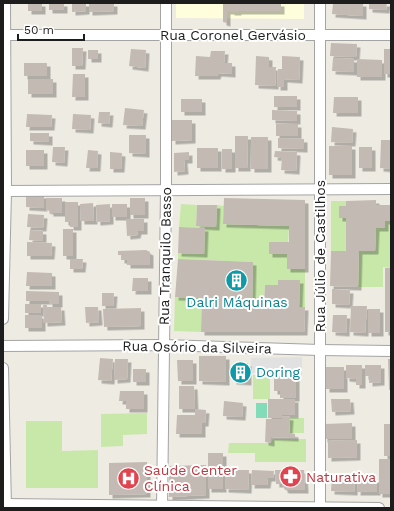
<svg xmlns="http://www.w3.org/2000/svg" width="394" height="511" viewBox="0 0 394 511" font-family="'Work Sans',sans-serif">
<defs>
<filter id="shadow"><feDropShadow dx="3.5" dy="3.5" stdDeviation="0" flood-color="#0004"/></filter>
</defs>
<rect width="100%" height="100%" fill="#eeebe3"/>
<!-- education -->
<polygon fill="#fefedc" points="176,3 304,3 304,19 176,18"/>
<!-- grass -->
<g fill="#c8e8aa">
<polygon points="331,201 346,201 346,206 339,206 339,218 346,218 346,251 331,251"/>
<polygon points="181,204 197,205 196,226 216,226 217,205 224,206 223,224 289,226 287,269 305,269 305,307 299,307 300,280 278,280 278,285 265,285 264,303 252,303 253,262 178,259 178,253 204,254 205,228 179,227"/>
<polygon points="385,221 391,221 391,268 383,267 383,287 358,287 359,251 375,251 376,228 385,228"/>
<polygon points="175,297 202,298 201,332 174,331"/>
<rect x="253" y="375" width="17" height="24"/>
<polygon points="147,413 147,434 123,435 123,446 101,447 101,414"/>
<rect x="290" y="418" width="14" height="15"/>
<polygon points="26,421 62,421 62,451 98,450 98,488 26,488"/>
<polygon points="273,439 306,439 306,462 255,462 255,453 228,453 229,443 271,443"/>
</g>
<!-- pitch -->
<rect fill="#82dcba" x="256" y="403" width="11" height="15"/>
<!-- parking -->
<polygon fill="#e1e1e1" points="302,357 302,375 271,376 270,373 251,373 251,358"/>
<!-- building -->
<g fill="#c3bab3" filter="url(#shadow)">
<rect x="28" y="3" width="14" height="8"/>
<rect x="49" y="3" width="15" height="7"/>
<polygon points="72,3 86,3 86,11 72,12"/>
<polygon points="89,3 114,3 114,11 89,12"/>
<polygon points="223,3 281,3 281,11 238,11 238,12 231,12 231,11 227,11 227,23 223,22"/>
<polygon points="333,3 363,3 363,16 332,14"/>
<polygon points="369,3 387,3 386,10 369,9"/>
<polygon points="331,43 357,44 356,57 330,56"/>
<polygon points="72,48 83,48 82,66 72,66"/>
<polygon points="131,49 146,50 145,68 129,66"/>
<rect x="384" y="49" width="7" height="25"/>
<rect x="88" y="50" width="10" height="9"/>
<polygon points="211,51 225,51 224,63 232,63 232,74 218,73 217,76 195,76 196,56 210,57"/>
<polygon points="256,56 269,57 269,67 276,67 275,86 255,85"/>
<polygon points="282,56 300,57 299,80 284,79 284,87 277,87 278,69 282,69"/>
<polygon points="333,58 354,59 354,72 332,71"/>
<polygon points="357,59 382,60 382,77 357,77"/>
<rect x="24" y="63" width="23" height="13"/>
<polygon points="73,74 85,74 85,97 72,97"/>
<rect x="28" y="79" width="25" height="15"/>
<rect x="274" y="96" width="23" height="11"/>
<polygon points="334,97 358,97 358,113 333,113"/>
<rect x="181" y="99" width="21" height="13"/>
<polygon points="125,108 144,110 142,126 123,125"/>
<polygon points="272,110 297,111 297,121 272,120"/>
<polygon points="99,112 110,112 109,124 98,123"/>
<polygon points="27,114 52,115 51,127 26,127"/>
<polygon points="73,114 91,115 90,130 72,129"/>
<polygon points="172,120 192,120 192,140 172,141"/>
<rect x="276" y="124" width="22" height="12"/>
<polygon points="332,127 353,129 352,143 331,142"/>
<polygon points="30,133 49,133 49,142 30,141"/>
<polygon points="129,135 146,135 146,154 129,153"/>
<polygon points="235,136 248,136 247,168 235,168"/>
<rect x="251" y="137" width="17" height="32"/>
<polygon points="278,138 304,139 304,149 278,148"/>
<polygon points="381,140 391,140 391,169 380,168"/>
<rect x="329" y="146" width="23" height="29"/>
<polygon points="53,147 65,147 64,163 52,162"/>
<rect x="359" y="147" width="13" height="21"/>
<rect x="197" y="148" width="21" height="20"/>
<rect x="222" y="149" width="10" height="20"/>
<rect x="26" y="150" width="18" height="16"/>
<polygon points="88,150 98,151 97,168 86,168"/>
<polygon points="275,151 297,152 296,171 281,170 282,158 274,157"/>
<polygon points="110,152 122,153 121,169 110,169"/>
<polygon points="189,152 189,160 184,160 185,171 174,172 174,153"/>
<polygon points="26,195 44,195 44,208 26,207"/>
<polygon points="46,198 62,198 62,213 50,213 50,211 46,210"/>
<rect x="130" y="198" width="15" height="17"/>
<polygon points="224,198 305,200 305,269 287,269 287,254 269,254 269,242 289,242 289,226 223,224"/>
<polygon points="376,200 376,205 391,205 391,221 385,221 385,228 376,228 375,251 359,251 358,287 330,286 331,251 346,251 346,218 339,218 339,206 346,206 346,201"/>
<polygon points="65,202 78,202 78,227 70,227 70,222 65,222"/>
<polygon points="93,203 94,221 81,221 80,204"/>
<polygon points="110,204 110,221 97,222 96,205"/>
<rect x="112" y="204" width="15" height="13"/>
<polygon points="197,205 217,205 216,227 196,226"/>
<polygon points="28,214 44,215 43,228 27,227"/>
<polygon points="126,219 144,219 144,231 138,231 137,235 127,236"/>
<polygon points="179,227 205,228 204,254 178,253"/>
<rect x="63" y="229" width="10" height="27"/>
<polygon points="30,230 43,231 43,241 29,240"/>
<polygon points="27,242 52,243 51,256 27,256"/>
<polygon points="146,250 150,252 150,265 127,265 127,260 121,260 121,255 118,255 118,251"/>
<polygon points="70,259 83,259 82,269 70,269"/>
<polygon points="178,259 253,262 252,303 264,303 265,285 278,285 278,280 300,280 299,307 305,307 304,332 201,332 202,298 175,297"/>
<rect x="385" y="268" width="6" height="64"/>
<polygon points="27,272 52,273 52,286 26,286"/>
<polygon points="133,278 148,278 148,291 132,291"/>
<polygon points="332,289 350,290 349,305 332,304"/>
<polygon points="26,291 59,292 59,304 49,304 49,301 26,301"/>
<polygon points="102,293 114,293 113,306 102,306"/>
<rect x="25" y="304" width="16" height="9"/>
<polygon points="43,305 47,305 47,307 61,307 62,322 44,323"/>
<polygon points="351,306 367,306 365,333 350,332"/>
<polygon points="85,307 98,307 99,322 86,323"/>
<polygon points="141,308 141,326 104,327 103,309"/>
<rect x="368" y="309" width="12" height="24"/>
<rect x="25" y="315" width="17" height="13"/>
<polygon points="333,315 347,315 346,333 332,332"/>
<polygon points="199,356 226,356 226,382 199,381"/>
<polygon points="100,358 113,359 111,381 98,380"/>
<polygon points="115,359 128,359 127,379 114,380"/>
<polygon points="388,359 391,359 391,390 389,390"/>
<polygon points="177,360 193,360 193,381 178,381"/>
<polygon points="234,363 248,363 248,382 233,381"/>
<polygon points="346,365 362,365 362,385 356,385 356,379 346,378"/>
<polygon points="365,365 381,365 381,382 369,383 369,376 365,376"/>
<rect x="326" y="367" width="18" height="22"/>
<rect x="133" y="369" width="13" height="13"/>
<polygon points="274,376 296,376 296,398 280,398 280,391 274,391"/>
<polygon points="179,386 194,386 195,409 179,409"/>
<polygon points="120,391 144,391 144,409 126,409 126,401 119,401"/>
<polygon points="268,399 295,399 295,415 282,415 282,416 290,417 289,433 295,434 295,438 271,437 271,443 265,442 266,419 282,419 282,418 268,418"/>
<polygon points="331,399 350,399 351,411 332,412"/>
<polygon points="224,401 243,403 242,417 223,416"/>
<polygon points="195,409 206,410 205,423 202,423 202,434 176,434 177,415 195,415"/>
<polygon points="352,423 352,439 324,439 324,424"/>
<rect x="384" y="424" width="7" height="32"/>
<polygon points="357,440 357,457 328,458 328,441"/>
<rect x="208" y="453" width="15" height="36"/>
<rect x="379" y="459" width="12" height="35"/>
<polygon points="147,462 147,494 109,495 109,463"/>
<polygon points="206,465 206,495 169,497 169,466"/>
<polygon points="226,470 249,470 248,490 225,489"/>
<polygon points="252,470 274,471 273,478 268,478 267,485 251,485"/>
<polygon points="275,470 304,470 305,490 285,490 282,484 276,484"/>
<polygon points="332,477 355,478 354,492 331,491"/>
<polygon points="358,479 377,479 377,492 357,492"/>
</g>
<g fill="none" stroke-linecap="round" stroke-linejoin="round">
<defs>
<g id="minor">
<polyline points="3,35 391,35"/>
<polyline points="3,191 391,189"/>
<polyline points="3,319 6,191 5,3"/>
<polyline points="3,346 163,345 320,350 391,351"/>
<polyline points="3,368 6,508"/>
<polyline points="3,504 379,508"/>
<polyline points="162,508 166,189 166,3"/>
<polyline points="320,508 320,3"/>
</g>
</defs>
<!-- minor casing -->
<use href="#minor" stroke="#a4a4a4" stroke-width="12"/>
<!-- minor -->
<use href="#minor" stroke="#fff" stroke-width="10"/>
</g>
<!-- icons -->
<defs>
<symbol id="building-disc" viewBox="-11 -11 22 22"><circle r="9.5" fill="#0f9aa8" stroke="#fff"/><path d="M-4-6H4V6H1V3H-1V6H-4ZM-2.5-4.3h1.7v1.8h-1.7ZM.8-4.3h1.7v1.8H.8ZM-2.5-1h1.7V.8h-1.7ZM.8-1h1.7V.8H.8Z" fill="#fff"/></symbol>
<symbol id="pharmacy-disc" viewBox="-11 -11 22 22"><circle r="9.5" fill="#e0444e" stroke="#fff"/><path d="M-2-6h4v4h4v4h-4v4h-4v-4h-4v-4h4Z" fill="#fff"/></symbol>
<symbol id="hospital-disc" viewBox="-11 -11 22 22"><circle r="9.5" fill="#e0444e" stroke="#fff"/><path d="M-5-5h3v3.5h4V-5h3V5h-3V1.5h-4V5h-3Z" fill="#fff"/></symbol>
</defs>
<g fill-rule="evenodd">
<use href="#building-disc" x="224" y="268" width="25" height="25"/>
<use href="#building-disc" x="228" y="360" width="25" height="25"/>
<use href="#pharmacy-disc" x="278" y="464" width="25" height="25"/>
<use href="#hospital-disc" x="116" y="466" width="25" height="25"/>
</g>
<g text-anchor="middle" stroke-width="4" stroke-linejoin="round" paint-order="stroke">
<!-- street labels -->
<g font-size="14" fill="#1d1d1d" stroke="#fff">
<text x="233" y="40">Rua Coronel Gervásio</text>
<text transform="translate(165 256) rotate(-89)" y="5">Rua Tranquilo Basso</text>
<text transform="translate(320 256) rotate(-90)" y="5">Rua Júlio de Castilhos</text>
<text transform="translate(197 347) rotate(1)" y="5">Rua Osório da Silveira</text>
</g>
<!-- culture labels -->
<g font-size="14" fill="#0d838f" stroke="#fff">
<text x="237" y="307">Dalri Máquinas</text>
<text x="256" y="377" text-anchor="start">Doring</text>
</g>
<!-- health labels -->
<g font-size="14" fill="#be3a42" stroke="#fff" text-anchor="start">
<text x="144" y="475">Saúde Center<tspan x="144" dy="16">Clínica</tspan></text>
<text x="306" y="482">Naturativa</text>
</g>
</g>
<!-- border -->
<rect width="394" height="511" fill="none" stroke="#1d1d1d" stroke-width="8"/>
<!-- scale -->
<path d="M18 34v6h66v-6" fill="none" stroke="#1d1d1d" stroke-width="2"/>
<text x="24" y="34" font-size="12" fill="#1d1d1d" stroke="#ffffff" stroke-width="3" paint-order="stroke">50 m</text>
</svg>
